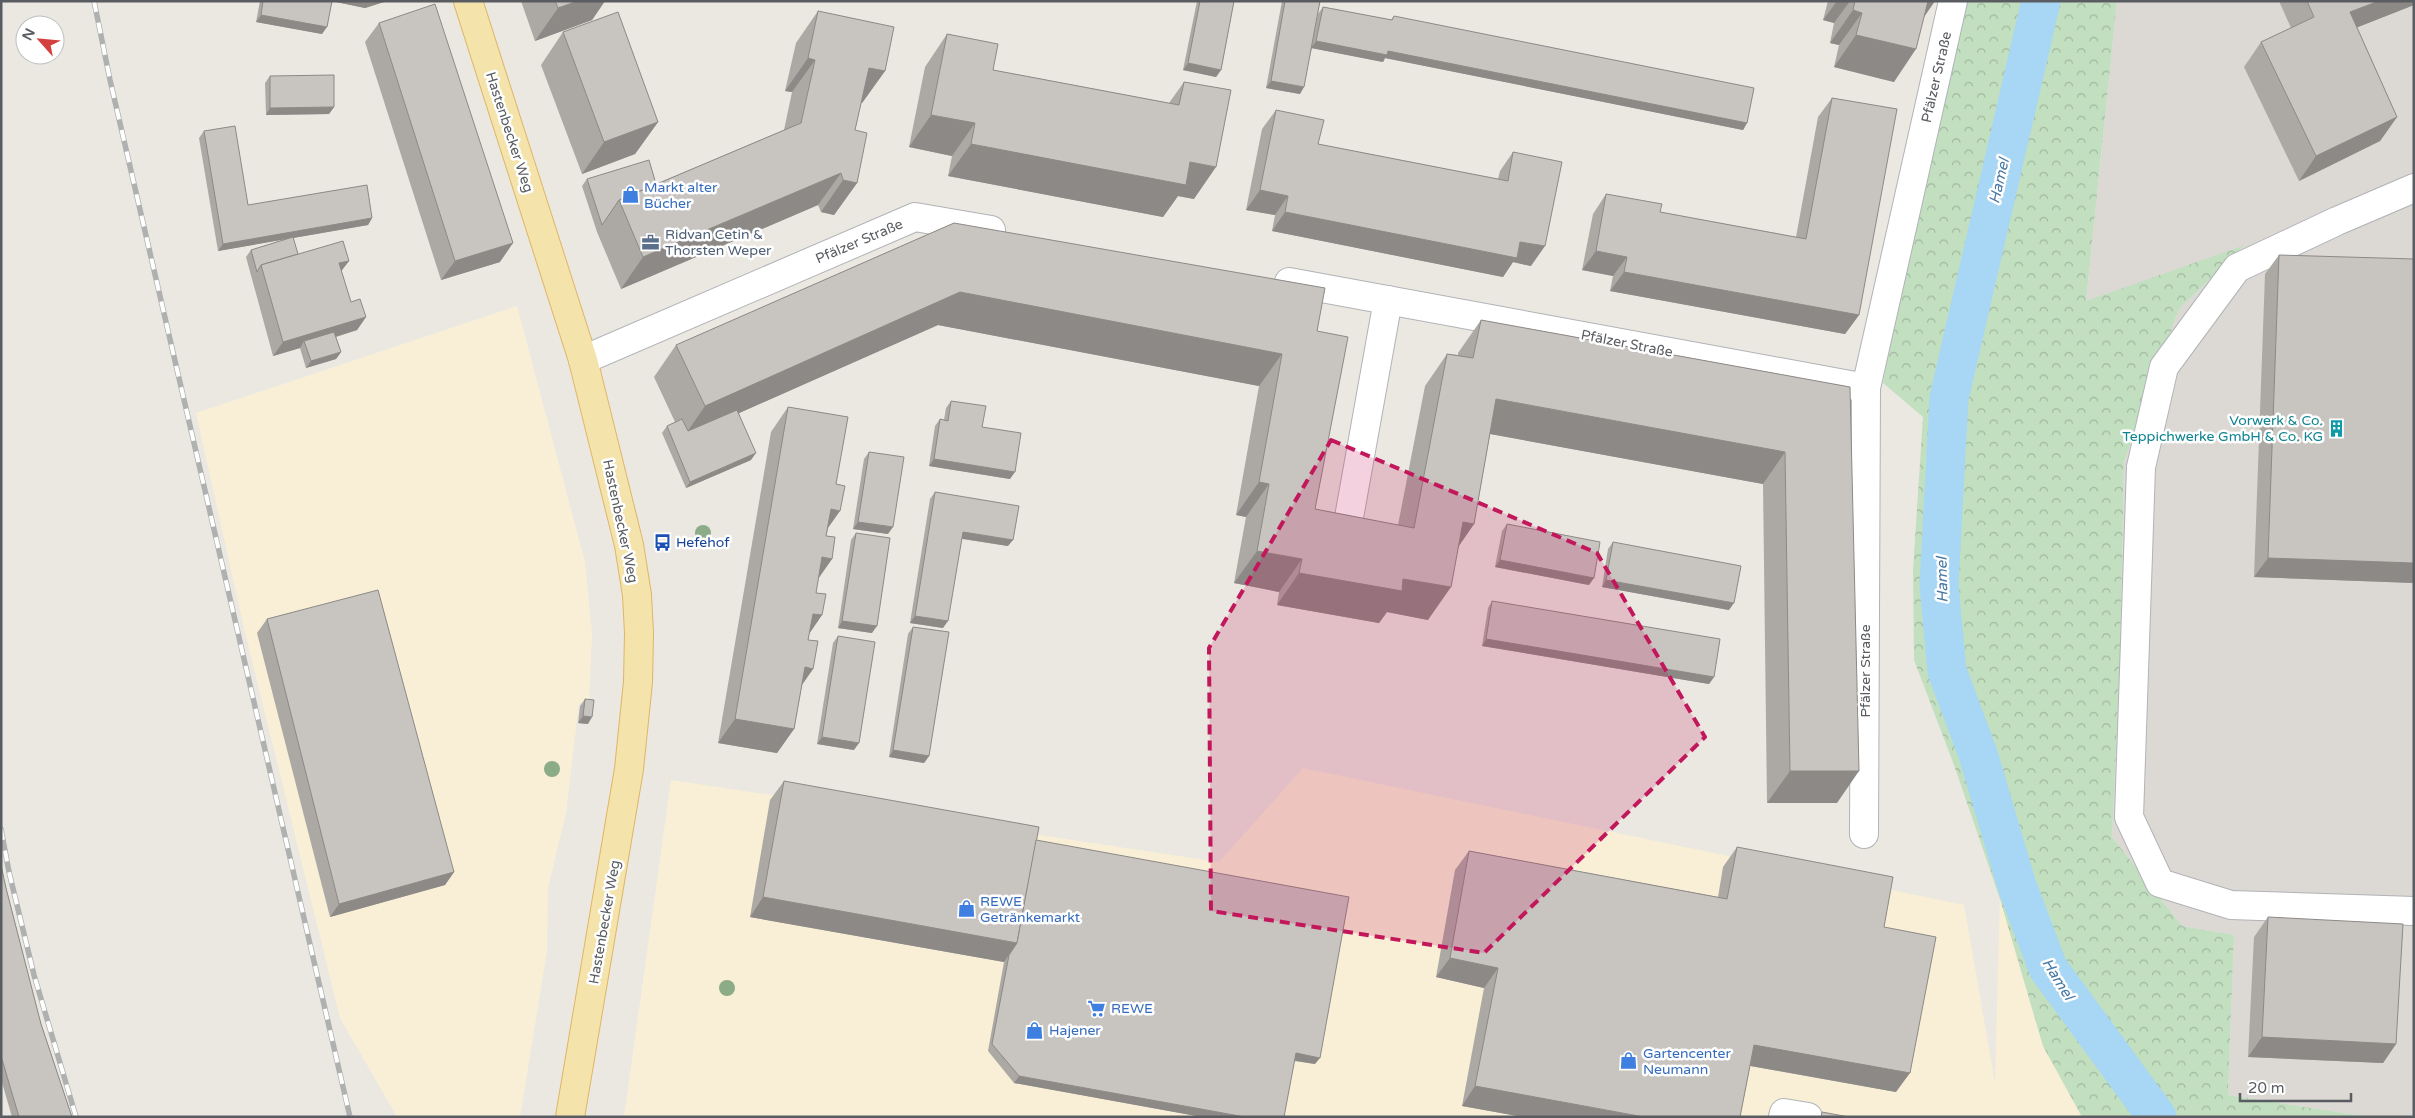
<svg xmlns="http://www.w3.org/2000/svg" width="2415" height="1118" viewBox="0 0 2415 1118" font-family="'Varela Round',sans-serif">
<defs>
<pattern id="park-crowns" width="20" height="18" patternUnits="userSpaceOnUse" patternTransform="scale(1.25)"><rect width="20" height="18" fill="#c2dfc0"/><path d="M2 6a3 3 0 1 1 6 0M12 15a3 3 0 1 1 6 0" fill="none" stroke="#a1b89f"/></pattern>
</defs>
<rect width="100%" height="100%" fill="#eae8e1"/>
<!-- commercial -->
<g fill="#f9efd7">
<polygon points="517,306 585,562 592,634 589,704 579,703 566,813 548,888 547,951 520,1117 397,1117 340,1018 244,628 196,413"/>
<polygon points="1303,768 1964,905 1995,1083 2000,899 2043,1046 2082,1117 624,1117 671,780 1219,862"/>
</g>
<!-- industrial -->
<polygon fill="#dcd9d5" points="2117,1 2414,1 2414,1117 2369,1117 2228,1095 2234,935 2182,926 2112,837 2120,661 2124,462 2179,309 2244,246 2086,302"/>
<!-- park -->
<polygon fill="url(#park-crowns)" points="1957,1 2117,1 2086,301 2245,245 2179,309 2124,462 2120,661 2112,837 2182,926 2234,935 2228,1095 2369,1117 2082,1117 2043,1046 2000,899 1954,765 1914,660 1913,570 1923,417 1883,383 1925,154"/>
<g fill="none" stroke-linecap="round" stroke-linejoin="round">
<!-- canal -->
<polyline stroke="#a7d7f4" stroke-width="39" points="2041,1 1949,398 1939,585 1947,671 1978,754 2017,886 2048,968 2157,1117"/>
<defs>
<g id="minor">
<polyline points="2414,188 2337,221 2237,268 2164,367 2141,467 2129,817 2160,883 2231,905 2414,911"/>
<polyline points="1289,282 1866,388 1953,1"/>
<polyline points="583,360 915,217 991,230"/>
<polyline points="1346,534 1388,300"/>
<polyline points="1864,834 1866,388"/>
<polyline points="1783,1117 1784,1113 1808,1117"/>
</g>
<polyline id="major" points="468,1 583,360 629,545 637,595 639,633 638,682 629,769 570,1117"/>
</defs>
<!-- minor casing -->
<use href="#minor" stroke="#b1b3b7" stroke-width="30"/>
<!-- major casing -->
<use href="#major" stroke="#dfb565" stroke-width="30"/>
<!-- minor -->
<use href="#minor" stroke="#fff" stroke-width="28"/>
<!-- major -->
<use href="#major" stroke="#f4e4ac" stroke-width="28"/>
<defs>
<g id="rail">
<polyline points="94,1 110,80 350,1117"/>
<polyline points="1,829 9,872 34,975 76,1117"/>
</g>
</defs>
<!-- rail casing -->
<use href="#rail" stroke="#afb0b0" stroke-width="5.5"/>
<!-- rail -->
<use href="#rail" stroke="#fff" stroke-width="4" stroke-dasharray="11" stroke-linecap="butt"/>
</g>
<!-- trees -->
<g fill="#8bac87">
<circle cx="703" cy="533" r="8"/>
<circle cx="552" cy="769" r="8"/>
<circle cx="727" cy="988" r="8"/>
</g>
<!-- wall -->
<g fill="#aca9a5">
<polygon points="260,1 387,1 365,8 332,1 322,34 256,22"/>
<polygon points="521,1 605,1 592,20 535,41"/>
<polygon points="1197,1 1234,1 1221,70 1216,77 1183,70"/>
<polygon points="1282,1 1320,1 1313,38 1318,14 1323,7 1391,20 1394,16 1747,123 1743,130 1385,58 1383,62 1312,48 1300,94 1266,88"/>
<polygon points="1828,1 1935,1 1924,16 1894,82 1834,67 1839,45 1830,43 1834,23 1823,20"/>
<polygon points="2279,1 2414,1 2414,5 2357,27 2397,117 2380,141 2299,181 2244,67 2261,42 2291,28"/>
<polygon points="818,11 885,71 862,103 861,103 855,130 857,183 834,215 821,212 818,205 621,289 597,232 582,186 587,179 656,184 784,130 792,92 785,91 796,43"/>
<polygon points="379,23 500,262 441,280 365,42"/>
<polygon points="563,32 658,122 635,154 582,174 541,65"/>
<polygon points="947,34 993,70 1169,103 1184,82 1194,199 1178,196 1163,217 948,176 952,156 909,147 925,67"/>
<polygon points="270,76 334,107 329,114 266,115 265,83"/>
<polygon points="1832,98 1859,315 1845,334 1610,291 1613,276 1582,270 1593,214 1606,194 1660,212 1796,237 1818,117"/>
<polygon points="1276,110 1318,144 1498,179 1500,171 1513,152 1531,266 1513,262 1503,277 1272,231 1275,215 1246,210 1262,129"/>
<polygon points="204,131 248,205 372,218 368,225 293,238 298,254 349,261 341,271 351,302 366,317 357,330 336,337 341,352 336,359 306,368 300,348 273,356 246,257 251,250 290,238 218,251 199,138"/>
<polygon points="954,223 1317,331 1315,509 1398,525 1425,386 1447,354 1458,355 1458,353 1481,320 1850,387 1837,803 1767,803 1763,484 1490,434 1474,524 1458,547 1428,620 1387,612 1379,623 1277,605 1279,592 1234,583 1246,517 1236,515 1259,386 938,325 739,413 751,460 686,488 662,433 667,426 675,422 654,377 676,345"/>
<polygon points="2279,255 2414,583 2254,577 2265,274"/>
<polygon points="951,401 982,427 1010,479 929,466 935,426 940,419 944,420 946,408"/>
<polygon points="788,407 828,529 826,536 832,559 818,579 816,593 822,615 809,633 808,640 813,669 802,685 794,729 777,753 718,743 771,432"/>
<polygon points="869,452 888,534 853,529 864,459"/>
<polygon points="935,492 1008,546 962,539 943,628 910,623 930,499"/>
<polygon points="1507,524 1589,585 1495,567 1502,531"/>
<polygon points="856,533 872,633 838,628 851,540"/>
<polygon points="1613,542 1729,610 1602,587 1608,549"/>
<polygon points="1492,601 1714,677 1709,684 1482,646 1488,608"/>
<polygon points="267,619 454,872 445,885 330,917 257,633"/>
<polygon points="913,627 929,756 924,763 889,757 908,634"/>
<polygon points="838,636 854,750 817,744 833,643"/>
<polygon points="585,699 588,724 578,723 580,706"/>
<polygon points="784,781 1036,840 1315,1064 1294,1061 1284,1117 1202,1117 1014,1083 988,1051 1004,962 750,917 770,800"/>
<polygon points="1737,847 1884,927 1896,1092 1750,1066 1740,1117 1523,1117 1462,1106 1484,988 1436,977 1455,870 1469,851 1718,897 1723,867"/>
<polygon points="1,865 6,888 41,1024 72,1117 12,1117 1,1079"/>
<polygon points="2268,917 2396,1044 2383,1063 2248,1057 2254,937"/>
</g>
<!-- shaded-wall -->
<g fill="#8c8986">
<polygon points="331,1 387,1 365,8"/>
<polygon points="578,1 605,1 592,20 535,41 558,8"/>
<polygon points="1837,1 1850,1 1834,23 1823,20"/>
<polygon points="1925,1 1935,1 1915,30"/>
<polygon points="2379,1 2414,1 2414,5 2333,37 2350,12"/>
<polygon points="1853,10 1862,13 1839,45 1830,43"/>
<polygon points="261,15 327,27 322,34 256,22"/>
<polygon points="1856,35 1916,49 1894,82 1834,67"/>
<polygon points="1316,41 1388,51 1747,123 1743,130 1385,58 1383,62 1311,48"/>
<polygon points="808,58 815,60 792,92 785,91"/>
<polygon points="1188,63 1221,70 1216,77 1183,70"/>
<polygon points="869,68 885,71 862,103 846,100"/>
<polygon points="1271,81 1304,87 1300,94 1266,88"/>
<polygon points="334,107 329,114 266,115 270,108"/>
<polygon points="931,115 975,123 952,156 909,147"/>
<polygon points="2397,117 2380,141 2299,181 2316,156"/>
<polygon points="658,122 635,154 582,174 604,142"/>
<polygon points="971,144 1190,162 1216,167 1194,199 1178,196 1163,217 948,176"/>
<polygon points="841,173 818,205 621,289 643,257"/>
<polygon points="843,180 857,183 834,215 821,212"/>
<polygon points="1260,190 1288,196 1275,215 1246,210"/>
<polygon points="1285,212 1520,242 1545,246 1531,266 1513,262 1503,277 1272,231"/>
<polygon points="372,218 368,225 218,251 223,244"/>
<polygon points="513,243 500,262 441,280 455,261"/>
<polygon points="1596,251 1627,257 1613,276 1582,270"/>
<polygon points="349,261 339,274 339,263"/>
<polygon points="1624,272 1859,315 1845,334 1610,291"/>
<polygon points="960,292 1282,354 1259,386 938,325 683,438 705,406"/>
<polygon points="366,317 357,330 306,346 304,341 300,348 273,356 283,342"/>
<polygon points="341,352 336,359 306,368 311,361"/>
<polygon points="1496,399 1785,452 1763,484 1474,431"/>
<polygon points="756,453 751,460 686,488 690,482"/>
<polygon points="934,459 1015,472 1010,479 929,466"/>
<polygon points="1259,482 1269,484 1246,517 1236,515"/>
<polygon points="831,509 840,511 823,535"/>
<polygon points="858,522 893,527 888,534 853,529"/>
<polygon points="1463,522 1474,524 1452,556"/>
<polygon points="963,532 1013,540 1008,546 958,538"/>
<polygon points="1257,551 1302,559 1279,592 1234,583"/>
<polygon points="822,557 832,559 815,583"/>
<polygon points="2268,558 2414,563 2414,583 2254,577"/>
<polygon points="1500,560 1594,578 1589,585 1495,567"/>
<polygon points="1299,573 1403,579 1451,587 1428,620 1387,612 1379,623 1277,605"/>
<polygon points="1606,580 1734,603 1729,610 1602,587"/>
<polygon points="813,614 822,615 805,640"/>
<polygon points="915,616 948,621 943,628 910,623"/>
<polygon points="842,621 877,626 872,633 838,628"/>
<polygon points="1486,639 1714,677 1709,684 1482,646"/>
<polygon points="805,667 813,669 796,693"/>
<polygon points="583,716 592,717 588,724 578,723"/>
<polygon points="735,719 794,729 777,753 718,743"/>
<polygon points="822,737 859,743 854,750 817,744"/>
<polygon points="893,750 929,756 924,763 889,757"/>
<polygon points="1790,771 1859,771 1837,803 1767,803"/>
<polygon points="454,872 445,885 330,917 339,904"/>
<polygon points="763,897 1017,943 1004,962 750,917"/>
<polygon points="1450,958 1498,968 1484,988 1436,977"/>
<polygon points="2262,1037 2396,1044 2383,1063 2248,1057"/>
<polygon points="1754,1045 1910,1073 1896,1092 1740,1064"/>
<polygon points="1296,1053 1320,1058 1315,1064 1291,1060"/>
<polygon points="1019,1076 1245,1117 1202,1117 1014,1083"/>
<polygon points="1475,1086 1644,1117 1523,1117 1462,1106"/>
</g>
<!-- building -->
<g fill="#c8c4c0" stroke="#8c8986">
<polygon points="263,1 332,1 327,27 261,15"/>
<polygon points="555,1 578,1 558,8"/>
<polygon points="1200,1 1234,1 1221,70 1188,63"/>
<polygon points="1285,1 1320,1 1304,87 1271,81"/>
<polygon points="1855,1 1928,1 1916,49 1856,35 1862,13 1853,10"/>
<polygon points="2307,1 2379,1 2350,12 2397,117 2316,156 2261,42 2314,17"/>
<polygon points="435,4 513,243 455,261 379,23"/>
<polygon points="1323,7 1392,20 1394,16 1754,88 1747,123 1388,51 1387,55 1316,41"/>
<polygon points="818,11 894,27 885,71 869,68 855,130 867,133 857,183 843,180 841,173 643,257 619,200 801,123 815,60 808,58"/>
<polygon points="618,12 658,122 604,142 563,32"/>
<polygon points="947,34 998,44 993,70 1179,105 1184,82 1231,90 1216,167 1190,162 1186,185 971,144 975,123 931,115"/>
<polygon points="334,75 334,107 270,108 270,76"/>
<polygon points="1832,98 1897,109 1859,315 1624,272 1627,257 1596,251 1606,194 1662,204 1660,212 1806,239"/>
<polygon points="1276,110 1324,120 1318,144 1508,181 1513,152 1562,162 1545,246 1520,242 1517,258 1285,212 1288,196 1260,190"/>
<polygon points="235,126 248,205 367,185 372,218 223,244 204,131"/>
<polygon points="649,160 656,184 619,200 602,225 587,179"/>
<polygon points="954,223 1325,288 1317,331 1348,337 1315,509 1414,528 1447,354 1473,358 1481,320 1850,387 1859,771 1790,771 1785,452 1496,399 1474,524 1463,522 1451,587 1403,579 1402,591 1299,573 1302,559 1257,551 1269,484 1259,482 1282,354 960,292 705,406 676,345"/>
<polygon points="293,237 298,254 261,265 257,272 251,250"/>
<polygon points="343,241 349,261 339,263 351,302 360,299 366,317 283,342 261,265"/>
<polygon points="2279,255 2414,259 2414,563 2268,558"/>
<polygon points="334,332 341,352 311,361 304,341"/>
<polygon points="951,401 986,406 982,427 1021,433 1015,472 934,459 940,419 948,421"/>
<polygon points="788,407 848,417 836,484 845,486 840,511 831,509 826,536 835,537 832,559 822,557 816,593 826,594 822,615 813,614 808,640 818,641 813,669 805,667 794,729 735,719"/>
<polygon points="737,410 756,453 690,482 667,426 682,419 688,431"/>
<polygon points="869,452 904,457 893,527 858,522"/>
<polygon points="935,492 1019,506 1013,540 963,532 948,621 915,616"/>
<polygon points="1507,524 1600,542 1594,578 1500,560"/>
<polygon points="856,533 890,538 877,626 842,621"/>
<polygon points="1613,542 1741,566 1734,603 1606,580"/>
<polygon points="378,590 454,872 339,904 267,619"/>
<polygon points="1492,601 1720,639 1714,677 1486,639"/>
<polygon points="913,627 949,632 929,756 893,750"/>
<polygon points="838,636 875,642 859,743 822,737"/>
<polygon points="585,699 594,700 592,717 583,716"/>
<polygon points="784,781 1039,827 1017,943 763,897"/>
<polygon points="1036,840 1349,897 1320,1058 1296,1053 1284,1117 1245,1117 1019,1076 992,1044 1009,955 1017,943"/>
<polygon points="1737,847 1893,877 1884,927 1936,937 1910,1073 1754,1045 1740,1117 1644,1117 1475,1086 1498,968 1450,958 1469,851 1727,899"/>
<polygon points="1,865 6,888 41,1024 72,1117 19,1117 1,1056"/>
<polygon points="2268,917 2403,924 2396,1044 2262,1037"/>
<polygon points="1822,1112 1849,1117 1821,1117"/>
</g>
<!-- marked area -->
<path fill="#c2185b" fill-opacity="0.2" stroke="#c2185b" stroke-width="4" stroke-dasharray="10 6" stroke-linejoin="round" d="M1331 440 1597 553 1705 737 1484 953 1211 911 1209 648Z"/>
<!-- icons -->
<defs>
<symbol id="shop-bare" viewBox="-9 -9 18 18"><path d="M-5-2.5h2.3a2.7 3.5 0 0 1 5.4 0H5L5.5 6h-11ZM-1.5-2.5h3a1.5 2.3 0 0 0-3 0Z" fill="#3f7fe0" stroke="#fff" stroke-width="2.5" paint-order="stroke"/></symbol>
<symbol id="office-bare" viewBox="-9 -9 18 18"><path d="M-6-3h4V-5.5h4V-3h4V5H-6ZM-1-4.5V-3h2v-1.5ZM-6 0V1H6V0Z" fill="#5c6f8a" stroke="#fff" stroke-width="2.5" paint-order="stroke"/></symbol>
<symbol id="building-bare" viewBox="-9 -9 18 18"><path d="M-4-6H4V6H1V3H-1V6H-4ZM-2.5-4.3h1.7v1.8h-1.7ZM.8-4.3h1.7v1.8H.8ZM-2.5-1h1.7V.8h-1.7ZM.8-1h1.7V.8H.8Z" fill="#0f9aa8" stroke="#fff" stroke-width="2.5" paint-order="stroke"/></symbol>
<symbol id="bus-bare" viewBox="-9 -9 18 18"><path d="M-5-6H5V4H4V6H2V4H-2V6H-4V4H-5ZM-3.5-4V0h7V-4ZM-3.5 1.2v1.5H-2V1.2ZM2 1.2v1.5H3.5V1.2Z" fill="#1a4fb4" stroke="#fff" stroke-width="2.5" paint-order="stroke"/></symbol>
<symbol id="supermarket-bare" viewBox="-9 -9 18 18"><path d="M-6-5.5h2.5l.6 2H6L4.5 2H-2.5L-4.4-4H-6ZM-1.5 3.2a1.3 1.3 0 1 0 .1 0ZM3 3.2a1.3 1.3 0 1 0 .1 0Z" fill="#3f7fe0" stroke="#fff" stroke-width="2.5" paint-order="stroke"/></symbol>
</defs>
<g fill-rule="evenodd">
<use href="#shop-bare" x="618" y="182" width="25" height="25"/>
<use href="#office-bare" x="638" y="230" width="25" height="25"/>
<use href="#building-bare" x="2324" y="416" width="25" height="25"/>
<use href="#bus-bare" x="650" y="530" width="25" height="25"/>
<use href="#shop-bare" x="954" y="896" width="25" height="25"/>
<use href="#supermarket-bare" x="1084" y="996" width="25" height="25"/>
<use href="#shop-bare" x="1022" y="1018" width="25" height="25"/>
<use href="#shop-bare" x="1616" y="1048" width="25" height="25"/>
</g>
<g text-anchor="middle" stroke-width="5" stroke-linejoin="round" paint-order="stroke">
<!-- street labels -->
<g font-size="14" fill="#595c60" stroke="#fff">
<text transform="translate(1936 77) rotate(-77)" y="5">Pfälzer Straße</text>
<text transform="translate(510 132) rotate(72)" y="5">Hastenbecker Weg</text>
<text transform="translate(859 241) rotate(-23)" y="5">Pfälzer Straße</text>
<text transform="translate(1627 343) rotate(11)" y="5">Pfälzer Straße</text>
<text transform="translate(621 521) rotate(78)" y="5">Hastenbecker Weg</text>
<text transform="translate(1865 671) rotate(-90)" y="5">Pfälzer Straße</text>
<text transform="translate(604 922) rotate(-80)" y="5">Hastenbecker Weg</text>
</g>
<!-- shop labels -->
<g font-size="14" fill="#366cbe" stroke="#fff" text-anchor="start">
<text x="644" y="192">Markt alter<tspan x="644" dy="16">Bücher</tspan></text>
<text x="980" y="906">REWE<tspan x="980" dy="16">Getränkemarkt</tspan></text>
<text x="1111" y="1013">REWE</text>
<text x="1049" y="1035">Hajener</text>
<text x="1643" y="1058">Gartencenter<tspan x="1643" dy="16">Neumann</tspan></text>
</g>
<!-- service labels -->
<g font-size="14" fill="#4e5e75" stroke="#fff" text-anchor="start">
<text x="665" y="239">Ridvan Cetin &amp;<tspan x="665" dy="16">Thorsten Weper</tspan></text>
</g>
<!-- culture labels -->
<g font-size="14" fill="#0d838f" stroke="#fff" text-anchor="end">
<text x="2323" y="425">Vorwerk &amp; Co.<tspan x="2323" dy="16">Teppichwerke GmbH &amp; Co. KG</tspan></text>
</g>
<!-- transit labels -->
<g font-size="14" fill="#164399" stroke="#fff" text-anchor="start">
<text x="676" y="547">Hefehof</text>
</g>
<!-- water labels -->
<g font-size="15" font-style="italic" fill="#4879a3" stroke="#fff">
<text transform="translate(1999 181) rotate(-77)" y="5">Hamel</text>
<text transform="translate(1942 580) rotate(-91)" y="5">Hamel</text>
<text transform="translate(2058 979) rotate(58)" y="5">Hamel</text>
</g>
</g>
<!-- border -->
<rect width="2415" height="1118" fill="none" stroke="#595c60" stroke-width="5"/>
<!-- north arrow -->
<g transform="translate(40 40) rotate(297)"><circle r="24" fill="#ffffff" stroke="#bdbebf"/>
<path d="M0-4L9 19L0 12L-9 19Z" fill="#d3403e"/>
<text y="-8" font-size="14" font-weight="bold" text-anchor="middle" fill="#595c60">N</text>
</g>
<!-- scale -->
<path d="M2240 1093v8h111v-8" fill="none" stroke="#595c60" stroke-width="2.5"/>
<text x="2248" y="1093" font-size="15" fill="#595c60" stroke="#ffffff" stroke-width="4" paint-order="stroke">20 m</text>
</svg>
